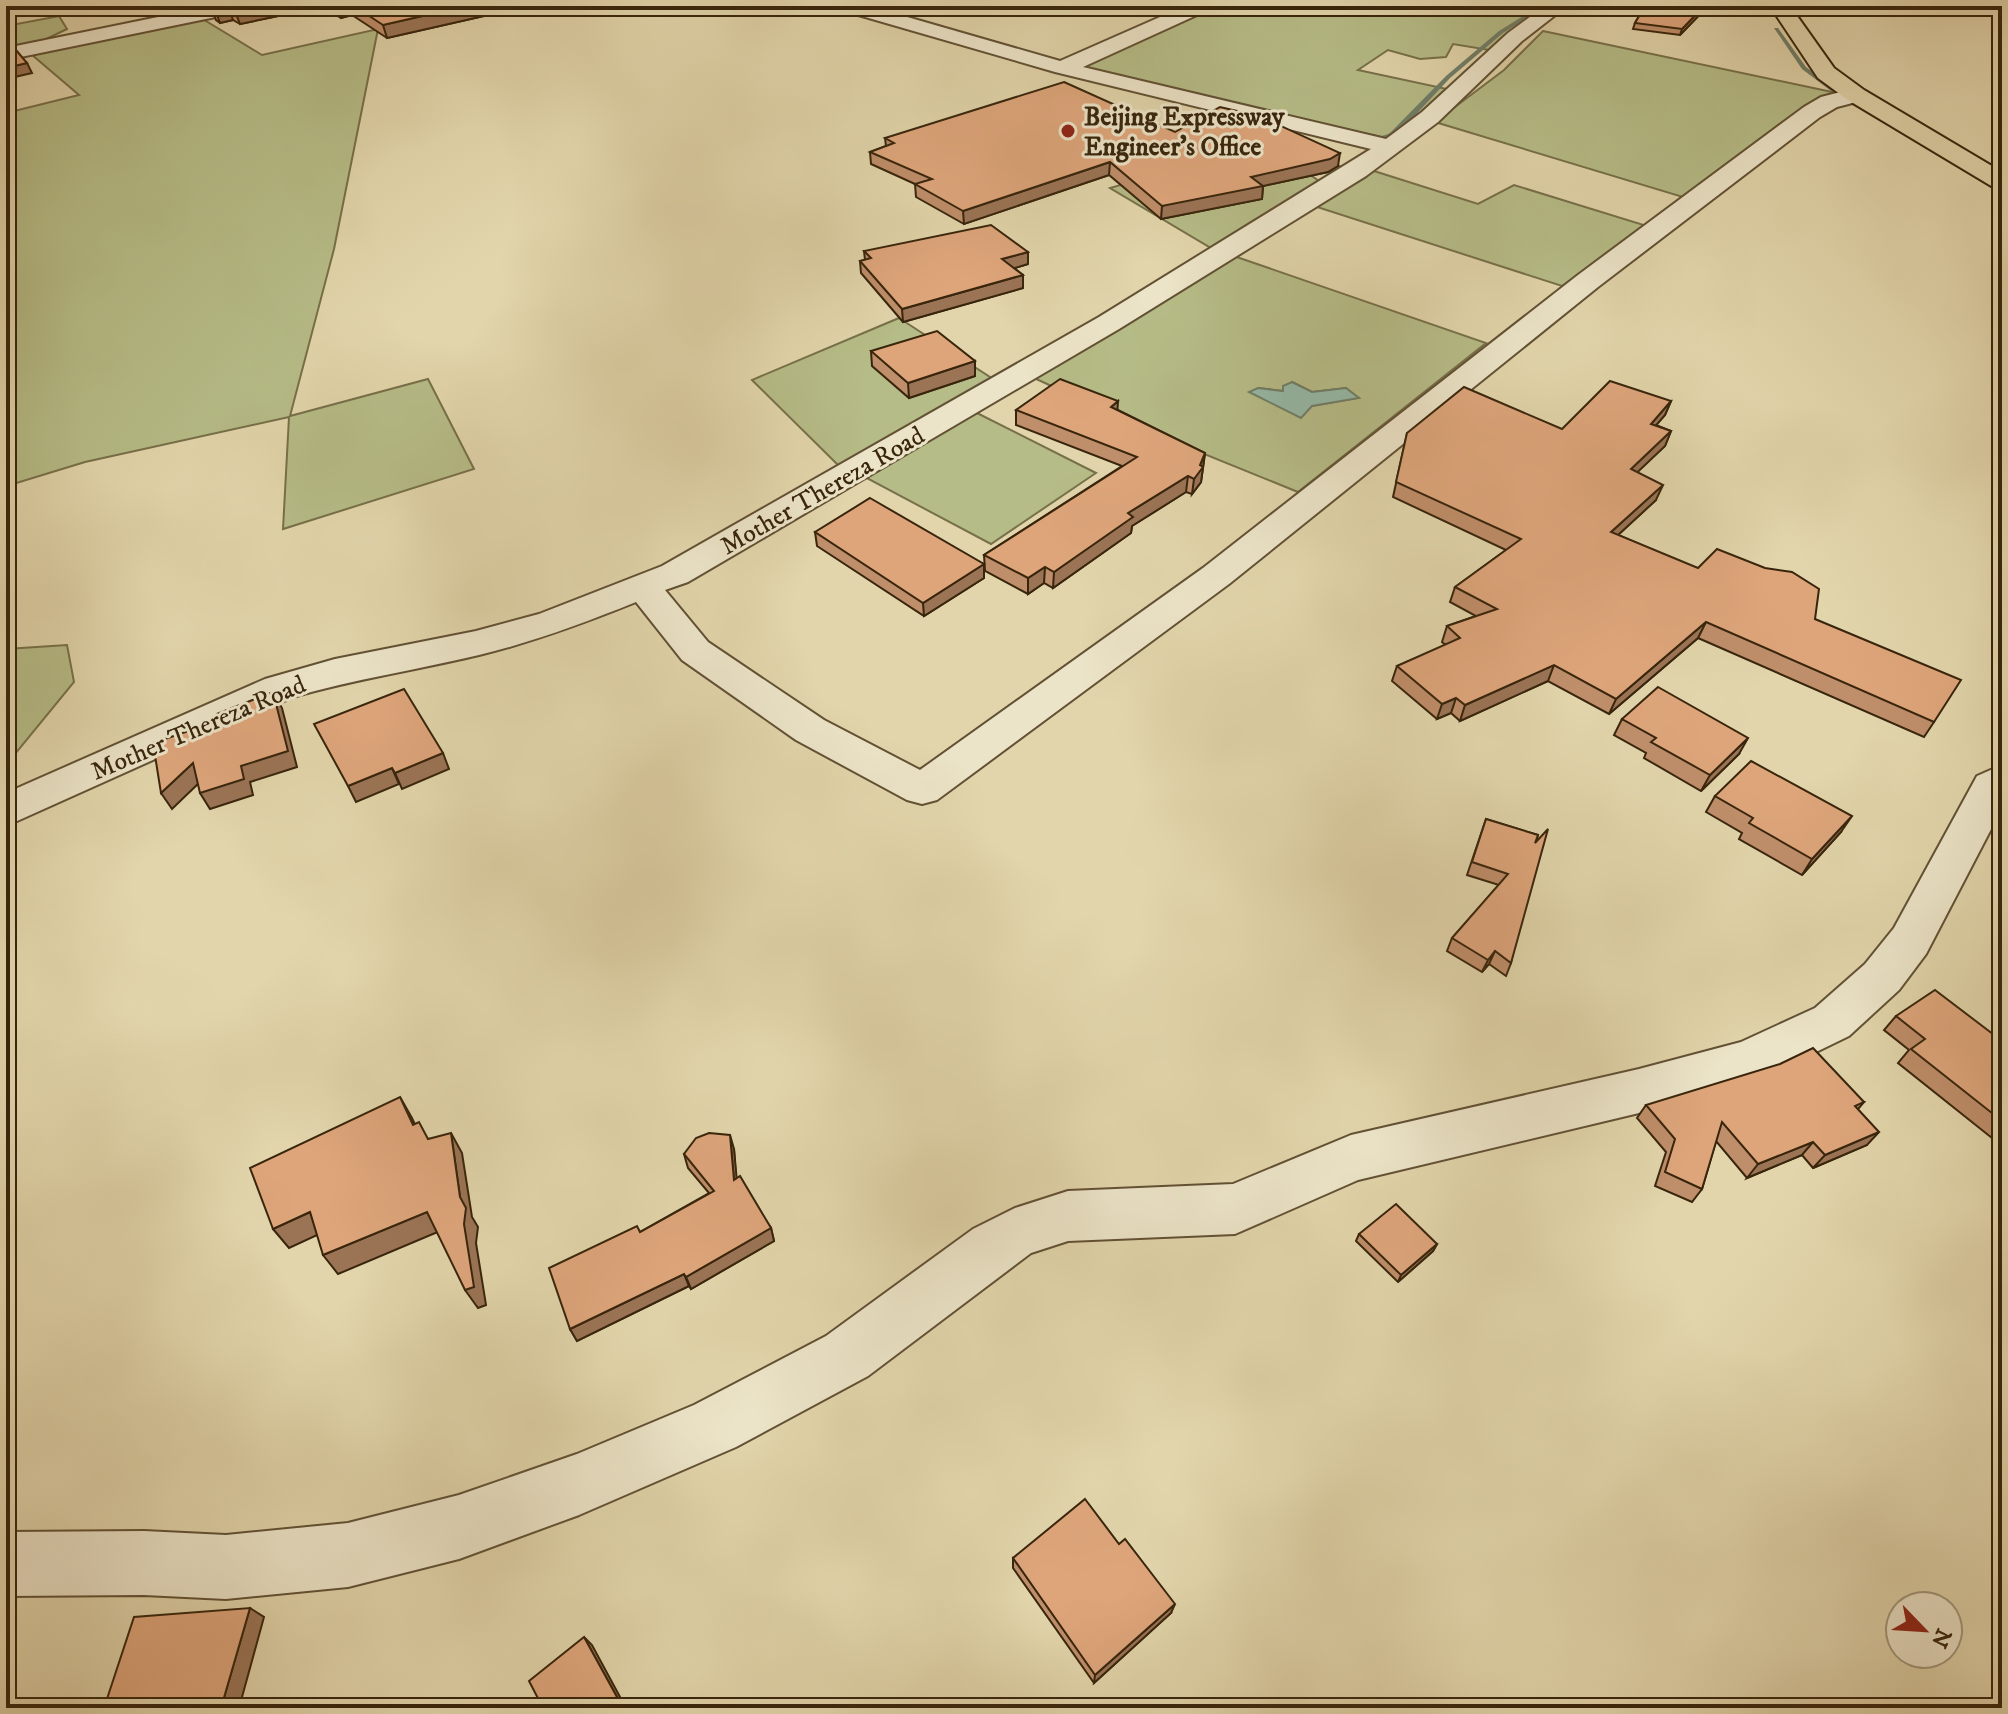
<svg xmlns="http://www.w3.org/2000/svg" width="2008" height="1714" viewBox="0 0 2008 1714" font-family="'IM FELL DW Pica',serif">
<rect width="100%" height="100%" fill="#e2d5ab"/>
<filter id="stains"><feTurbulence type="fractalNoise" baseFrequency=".0025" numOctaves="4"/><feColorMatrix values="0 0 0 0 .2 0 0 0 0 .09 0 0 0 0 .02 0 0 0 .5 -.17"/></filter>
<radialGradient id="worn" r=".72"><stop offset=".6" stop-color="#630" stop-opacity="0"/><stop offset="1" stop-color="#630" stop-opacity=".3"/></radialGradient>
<!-- green -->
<g fill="#b6bc87" stroke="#77704a" stroke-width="2" fill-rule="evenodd">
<polygon points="1209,6 1460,6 1530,17 1489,50 1453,44 1446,57 1420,59 1388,50 1358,70 1447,89 1413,122 1383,138 1075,65"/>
<polygon points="59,16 67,29 40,42 6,51 6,26"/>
<polygon points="201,18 262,55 378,29 334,249 290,416 428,379 474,469 283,529 289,417 85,462 10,485 9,477 6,478 6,113 79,95 31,54"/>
<polygon points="1543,31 1837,93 1686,198 1435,122 1504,70"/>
<polygon points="1219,156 1302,169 1323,184 1211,248 1110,188"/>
<polygon points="1374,171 1478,204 1514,185 1647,226 1562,286 1314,206"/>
<path d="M1228 254 1486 343 1298 492 1155 434 1032 377ZM1292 382 1312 392 1346 388 1358 398 1312 406 1258 388 1284 391Z"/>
<polygon points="899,318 993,379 840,467 752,380"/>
<polygon points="973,411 1096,473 991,544 861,475"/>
<polygon points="67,645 74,682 6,765 6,649"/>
</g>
<!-- water -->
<polygon fill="#95b9a6" stroke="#707e68" stroke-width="2" points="1292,382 1312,392 1346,388 1359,398 1312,406 1301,418 1249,392 1258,388 1283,391 1283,386"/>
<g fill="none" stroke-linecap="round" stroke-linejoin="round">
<!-- stream -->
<g fill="#707e68" fill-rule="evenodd">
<polygon points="1539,6 1546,6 1503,33 1450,78 1394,138 1381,140 1360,136 1360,132 1363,132 1381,136 1389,134 1446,76 1499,31"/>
<polygon points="1762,6 1768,6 1773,16 1769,16"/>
<polygon points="1774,28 1778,28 1806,67 1839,92 1839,94 1835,94 1802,69"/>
</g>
<defs>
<g id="minor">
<polygon points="212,6 250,6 240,12 6,60 6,48"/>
<path d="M838 6H869L1060 61 1185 6H1211L1208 10 1083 67 1386 139 1422 112 1508 33 1545 6H1567L1522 41 1438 122 1366 176 1119 329 688 582 665 590 708 642 824 720 920 770 1203 568 1578 275 1804 107 1821 97 1856 88 1867 95 1864 100 1837 107 1820 117 1598 287 1229 584 937 800 922 804 907 800 796 740 682 660 636 602C584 623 533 642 479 655 417 670 354 679 293 697L6 826V793L265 679 335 659 476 631 539 614 662 566 1099 317 1371 149 1055 72 841 10Z"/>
<polygon points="2002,765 2002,808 1926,954 1899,990 1849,1036 1769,1075 1639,1113 1358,1180 1235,1234 1068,1241 1031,1253 868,1376 736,1447 579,1515 459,1559 348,1587 226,1599 144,1595 6,1596 6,1532 144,1531 226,1535 348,1523 459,1495 577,1454 694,1405 826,1336 973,1229 1015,1208 1068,1191 1233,1184 1351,1135 1639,1069 1741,1042 1815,1008 1865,964 1894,928 1977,776"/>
</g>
<polygon id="major" points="1770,6 1790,6 1834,68 1864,90 2002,172 2002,189 1993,187 1848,100 1818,78"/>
</defs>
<!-- minor casing -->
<use href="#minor" stroke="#625134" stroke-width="4"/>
<!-- major casing -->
<use href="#major" stroke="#38250c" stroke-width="4"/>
<!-- minor -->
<use href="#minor" fill="#ece4c8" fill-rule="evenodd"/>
<!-- major -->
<use href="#major" fill="#e2d5ab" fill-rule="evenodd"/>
</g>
<!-- wall -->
<g fill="#bf8e6a" stroke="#38250c" stroke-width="2">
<polygon points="215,6 482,6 484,16 387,38 352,15 341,18 322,7 240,24 233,20 220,23 216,20 211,7"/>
<polygon points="1126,6 1155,6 1146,11"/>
<polygon points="1645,6 1708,6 1680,35 1633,29 1635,23"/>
<polygon points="1175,132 1338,166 1328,172 1263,186 1262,199 1161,219 1109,175 964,224 916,197 915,184 871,164 870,152 886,146 885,138"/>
<polygon points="864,251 1028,264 1014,268 1023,275 1023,288 903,322 861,273 860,261 865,260"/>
<polygon points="871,351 975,361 975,376 909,398 872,366"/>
<polygon points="1671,401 1665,415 1656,425 1671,431 1665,446 1637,472 1656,500 1618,535 1815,619 1934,722 1924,737 1698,638 1609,714 1548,681 1460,721 1451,713 1437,719 1392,681 1397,666 1446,645 1442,642 1447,626 1476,616 1450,602 1455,587 1506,550 1393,497 1407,433 1562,429"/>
<polygon points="1016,410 1118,410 1205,453 1201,482 1192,494 1186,492 1132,526 1131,533 1053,588 1044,583 1028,594 985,571 984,555 1122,466 1016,425"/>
<polygon points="815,532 984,564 984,578 924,616 817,546"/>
<polygon points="1622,719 1739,754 1701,791 1644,758 1646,753 1614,735"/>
<polygon points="1715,796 1841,832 1802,875 1739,839 1742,833 1706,812"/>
<polygon points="1486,819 1538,835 1511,963 1506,976 1489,964 1482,972 1447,951 1452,938 1499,885 1467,875"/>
<polygon points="1896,1016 2002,1041 2002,1146 1898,1063 1909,1050 1884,1030"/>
<polygon points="1864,1102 1858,1109 1867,1145 1813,1168 1802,1155 1747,1178 1716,1141 1702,1189 1692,1202 1655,1186 1666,1152 1637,1118 1646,1105"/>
<polygon points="734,1149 736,1178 771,1228 774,1241 691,1289 689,1286 577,1341 570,1329 640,1232 709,1193 688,1168 684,1154"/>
<polygon points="1359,1234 1437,1244 1433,1251 1398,1282 1356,1241"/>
<polygon points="1013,1558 1171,1613 1094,1683 1013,1568"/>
</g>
<!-- shaded-wall -->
<g fill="#9b7456" stroke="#38250c" stroke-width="2">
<polygon points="228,6 233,20 220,23 215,9"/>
<polygon points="259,6 321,6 322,7 240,24 235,11"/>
<polygon points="337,6 349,6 352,15 341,18"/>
<polygon points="466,6 482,6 484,16 387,38 383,25"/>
<polygon points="1146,6 1155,6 1146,11"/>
<polygon points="1704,6 1708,6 1680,35 1682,29"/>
<polygon points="27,63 32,73 6,79 6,68"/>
<polygon points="1340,153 1338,166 1328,172 1263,186 1262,199 1161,219 1162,206 1251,177"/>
<polygon points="1110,162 1109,175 964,224 963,211"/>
<polygon points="1028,252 1028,264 1002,272 1002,259"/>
<polygon points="1023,275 1023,288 903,322 902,309"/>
<polygon points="975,361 975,376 909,398 908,383"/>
<polygon points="1118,401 1117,417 1111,407"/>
<polygon points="1671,401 1665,415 1645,438 1651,424"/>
<polygon points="1671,431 1665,446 1625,484 1631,469"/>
<polygon points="1205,453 1201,482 1192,494 1194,479"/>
<polygon points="1188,476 1186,492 1132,526 1131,533 1053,588 1054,572 1128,513"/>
<polygon points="1663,485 1656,500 1605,547 1611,532"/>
<polygon points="984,564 984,578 924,616 923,603"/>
<polygon points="1045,567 1044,583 1028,594 1028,578"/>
<polygon points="1706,622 1698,638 1609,714 1616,699"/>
<polygon points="1554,665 1548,681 1460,721 1465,705"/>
<polygon points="273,692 282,708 297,767 250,782 253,795 210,809 200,793"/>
<polygon points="1456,698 1451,713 1437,719 1442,704"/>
<polygon points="1748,738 1739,754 1701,791 1710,775"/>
<polygon points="443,753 449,769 402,789 395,773"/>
<polygon points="193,763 203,779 172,809 161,793"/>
<polygon points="392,768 399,784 356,802 348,786"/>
<polygon points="1852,816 1841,832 1802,875 1812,859"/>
<polygon points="1495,951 1489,964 1482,972 1488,960"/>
<polygon points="400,1097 412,1118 425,1146 413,1125"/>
<polygon points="1879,1132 1867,1145 1813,1168 1825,1155"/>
<polygon points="451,1133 462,1153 472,1217 478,1227 476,1243 486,1305 478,1308 465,1290 460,1197"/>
<polygon points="730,1135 734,1149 738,1193 734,1180"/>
<polygon points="1813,1142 1802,1155 1747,1178 1758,1164"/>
<polygon points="310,1212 326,1231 289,1248 273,1229"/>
<polygon points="427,1212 440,1231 338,1274 323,1255"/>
<polygon points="771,1228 774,1241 691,1289 686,1277"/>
<polygon points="1437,1244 1433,1251 1398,1282 1401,1275"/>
<polygon points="684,1274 689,1286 577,1341 570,1329"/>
<polygon points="1175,1604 1171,1613 1094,1683 1095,1675"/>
<polygon points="250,1608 264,1617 239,1708 221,1708"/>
<polygon points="584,1637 592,1645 626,1708 623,1708"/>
</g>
<!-- building -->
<g fill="#dea57b" stroke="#38250c" stroke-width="2">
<polygon points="215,6 259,6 235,11 228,6 215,9 211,7"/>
<polygon points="354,6 466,6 383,25"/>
<polygon points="1645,6 1704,6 1682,29 1635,23"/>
<polygon points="16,50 27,63 6,68 6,51"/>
<polygon points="1064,82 1175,132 1220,107 1259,116 1340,153 1330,159 1251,177 1263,186 1162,206 1110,162 963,211 915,184 932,179 870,152 894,143 885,138"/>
<polygon points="991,225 1028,252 1002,259 1023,275 902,309 860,261 871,258 864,251"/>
<polygon points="937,331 975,361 908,383 871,351"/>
<polygon points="1060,379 1118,401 1111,407 1205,453 1200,465 1203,467 1194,479 1188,476 1128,513 1133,517 1054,572 1045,567 1028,578 984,555 1137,457 1016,410"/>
<polygon points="1610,381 1671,401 1651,424 1671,431 1631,469 1663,485 1611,532 1698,568 1717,549 1765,568 1792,572 1819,589 1815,619 1961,680 1934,722 1706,622 1616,699 1554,665 1465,705 1456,698 1442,704 1397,666 1460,638 1447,626 1497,609 1455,587 1521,539 1396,482 1407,433 1464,387 1562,429"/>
<polygon points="870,498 984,564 923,603 815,532"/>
<polygon points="1658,687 1748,738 1710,775 1651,742 1656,738 1622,719"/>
<polygon points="404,689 443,753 395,773 392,768 348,786 314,724"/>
<polygon points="273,692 288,751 241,766 244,779 200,793 193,763 161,793 153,743 218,721 217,714"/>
<polygon points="1751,761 1852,816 1812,859 1749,823 1753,818 1715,796"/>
<polygon points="1486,819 1538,835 1535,843 1548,829 1511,963 1495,951 1488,960 1452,938 1508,874 1472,862"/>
<polygon points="1935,990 2002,1041 2002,1121 1911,1049 1925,1039 1896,1016"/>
<polygon points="1813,1048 1864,1102 1855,1106 1879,1132 1825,1155 1813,1142 1758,1164 1722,1122 1702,1189 1665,1172 1675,1139 1646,1105 1780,1064"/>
<polygon points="400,1097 413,1125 419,1122 428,1139 451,1133 460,1197 466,1208 464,1224 474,1287 465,1290 427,1212 323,1255 310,1212 273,1229 250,1168"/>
<polygon points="709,1133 730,1135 734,1180 740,1176 771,1228 686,1277 684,1274 570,1329 549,1268 637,1226 640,1232 714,1191 684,1154 696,1138"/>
<polygon points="1396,1204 1437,1244 1401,1275 1359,1234"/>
<polygon points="1085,1499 1119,1544 1125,1539 1175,1604 1095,1675 1013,1558"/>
<polygon points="250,1608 221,1708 104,1708 134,1617"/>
<polygon points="584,1637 623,1708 543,1708 529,1681"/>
</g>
<!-- markers -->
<circle fill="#8f2418" stroke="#ece4c8" stroke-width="3" cx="1068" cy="131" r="8"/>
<g text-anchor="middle" stroke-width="6" stroke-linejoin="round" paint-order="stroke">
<!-- far-poi labels -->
<g font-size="26" font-weight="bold" fill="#38250c" stroke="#ece4c8" text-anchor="start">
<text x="1084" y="125">Beijing Expressway<tspan x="1084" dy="30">Engineer's Office</tspan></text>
</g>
<!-- far-street labels -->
<g font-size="26" fill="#38250c" stroke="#ece4c8">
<text transform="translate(822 490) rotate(-30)" y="9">Mother Thereza Road</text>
<text transform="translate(198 727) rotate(-23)" y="9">Mother Thereza Road</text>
</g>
</g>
<!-- margin -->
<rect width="2008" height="1714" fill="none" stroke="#e2d5ab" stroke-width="32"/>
<rect x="8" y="8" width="1992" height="1698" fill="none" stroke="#38250c" stroke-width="4"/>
<rect x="16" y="16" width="1976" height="1682" fill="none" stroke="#38250c" stroke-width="2"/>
<!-- north arrow -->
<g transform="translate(1924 1630) rotate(115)"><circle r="38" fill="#ece4c8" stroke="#a4987d" stroke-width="2"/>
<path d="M0-6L14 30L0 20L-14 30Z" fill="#8f2418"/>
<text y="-12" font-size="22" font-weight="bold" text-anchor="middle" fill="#38250c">N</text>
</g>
<rect width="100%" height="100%" filter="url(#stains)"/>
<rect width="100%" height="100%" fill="url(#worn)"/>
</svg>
